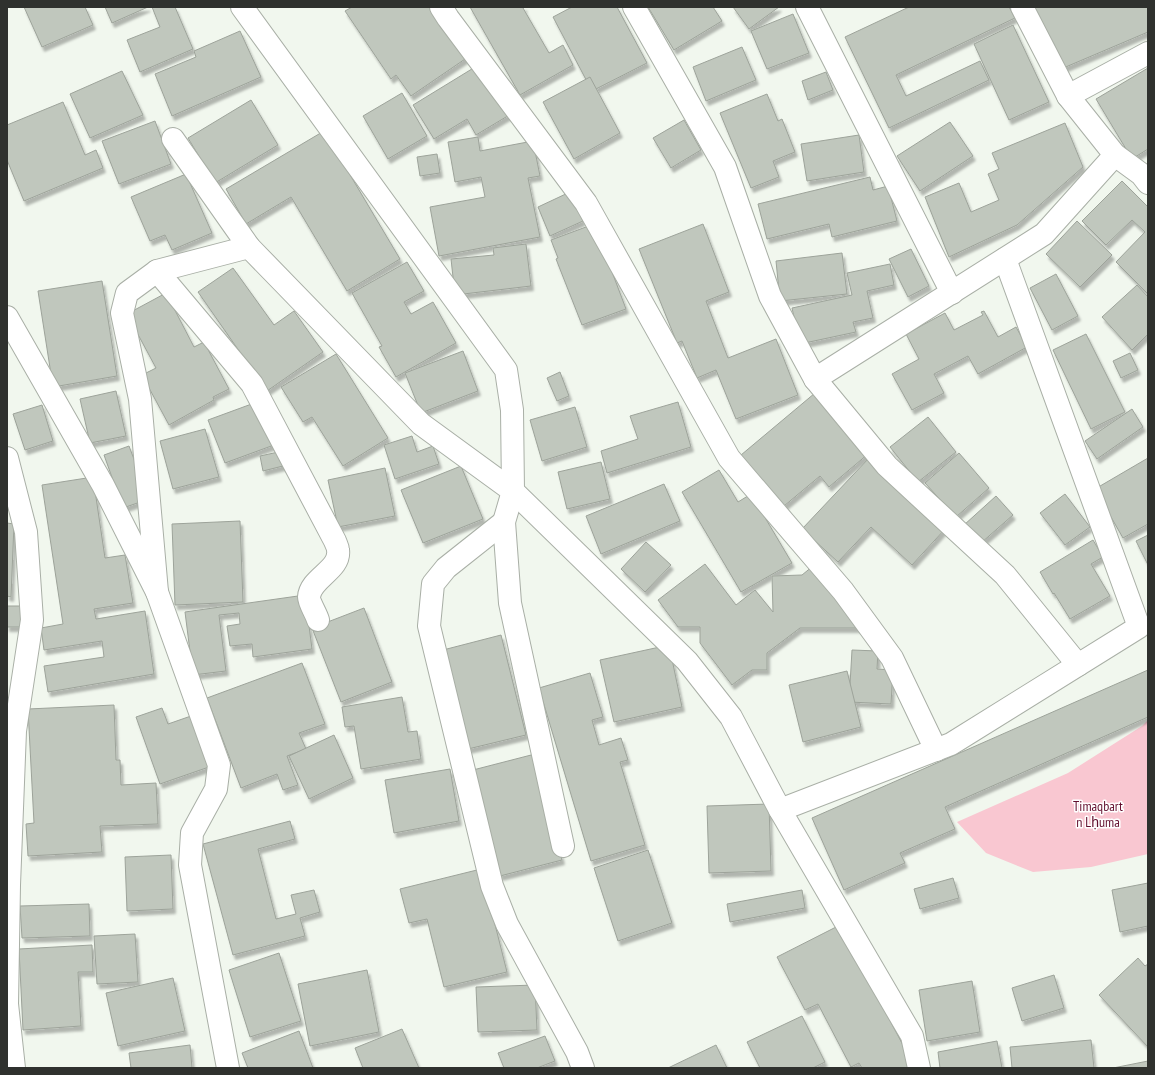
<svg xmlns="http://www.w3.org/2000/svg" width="1155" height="1075" viewBox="0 0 1155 1075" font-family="'PT Sans Narrow',sans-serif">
<defs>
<filter id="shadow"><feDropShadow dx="2.5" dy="4.5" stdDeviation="1" flood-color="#0004"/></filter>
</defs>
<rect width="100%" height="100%" fill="#f1f7ee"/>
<!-- green -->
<polygon fill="#f9c7d1" points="1148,720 1148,854 1091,867 1033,872 986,853 957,822 1068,773 1142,726"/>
<!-- building -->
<g fill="#c0c7bd" stroke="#9da39a" filter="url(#shadow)">
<polygon points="24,7 85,7 93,25 42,47"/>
<polygon points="105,7 148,7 112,23"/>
<polygon points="152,7 175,7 193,49 140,72 127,40 160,27"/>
<polygon points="352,7 438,7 471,55 411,96 396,75 391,79 345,11"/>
<polygon points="470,7 525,7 523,8 549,53 563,45 573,65 520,95"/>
<polygon points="572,7 617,7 647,63 592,91 553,17"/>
<polygon points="648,7 713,7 722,21 674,50"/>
<polygon points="733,7 779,7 749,29"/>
<polygon points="909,7 1009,7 1015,18 896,75 906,96 980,61 989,80 889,128 845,37"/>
<polygon points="1034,7 1148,7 1148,32 1061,69"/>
<polygon points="793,14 809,53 767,69 751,31"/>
<polygon points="1013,25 1049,102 1009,120 974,44"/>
<polygon points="240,31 261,77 172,116 155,74 196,57 194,51"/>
<polygon points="742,47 756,80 706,101 693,67"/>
<polygon points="480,64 511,114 476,135 467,119 434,139 413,105"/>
<polygon points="1148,68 1148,149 1132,159 1096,99"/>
<polygon points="122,71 143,115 90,138 70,94"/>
<polygon points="826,72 833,90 808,100 802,81"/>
<polygon points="590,77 620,133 574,159 543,102"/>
<polygon points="402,93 427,136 388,159 363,116"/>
<polygon points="767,94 778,121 782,119 795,152 773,161 779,177 751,188 720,113"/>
<polygon points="251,100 278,145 215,183 188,138"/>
<polygon points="63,102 85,155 96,150 103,168 24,201 7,160 7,125"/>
<polygon points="684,120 701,150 671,168 653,138"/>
<polygon points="155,121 171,164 119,184 102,141"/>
<polygon points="950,122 973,156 920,191 897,156"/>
<polygon points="1065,123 1083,167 1017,225 949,257 925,197 959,183 971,212 999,200 988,174 999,169 992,153"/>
<polygon points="324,131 400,259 347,291 291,197 246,224 226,189"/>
<polygon points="859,135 864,172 807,181 801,144"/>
<polygon points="478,137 480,151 533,141 540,176 528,178 540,237 439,256 430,207 485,197 481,177 455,182 448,142"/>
<polygon points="437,154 440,173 420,176 417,157"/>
<polygon points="186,174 212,233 172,250 165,235 150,241 131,197"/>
<polygon points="870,177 873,190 888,186 897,221 832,237 829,224 767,239 758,204"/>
<polygon points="1122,181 1148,207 1148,294 1116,262 1145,232 1132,220 1106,245 1082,221"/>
<polygon points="570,192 583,221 550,236 538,207"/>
<polygon points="1077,221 1112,255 1080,287 1046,254"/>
<polygon points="594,224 626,309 582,325 556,259 558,258 551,240"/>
<polygon points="703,224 729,292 706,301 728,358 776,339 798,395 736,419 716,370 697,378 682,341 677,343 639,249"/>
<polygon points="526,244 531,286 455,295 451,259 494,255 493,248"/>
<polygon points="911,249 929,286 908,297 889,259"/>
<polygon points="842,253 847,294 780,301 776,261"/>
<polygon points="407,262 424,291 404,302 411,314 433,302 456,343 396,377 379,347 382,346 352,293"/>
<polygon points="890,264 894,285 867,291 873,318 853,322 856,332 800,344 792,308 852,295 847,273"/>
<polygon points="233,268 274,325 294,311 323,352 267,391 198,292"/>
<polygon points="1056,274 1078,316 1052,330 1030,288"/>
<polygon points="102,281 117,376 53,387 38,291"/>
<polygon points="1137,285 1148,297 1148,334 1132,350 1102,317"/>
<polygon points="166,293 194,347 204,342 229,389 213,397 214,400 169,425 142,375 156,368 127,314"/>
<polygon points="984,311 998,337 1016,327 1027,347 978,374 968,356 934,374 944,393 912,410 892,374 919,359 906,334 945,313 954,330 983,315 981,312"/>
<polygon points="1086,334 1125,412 1091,429 1053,350"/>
<polygon points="463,351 478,391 421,413 405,373"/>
<polygon points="1130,353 1138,370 1121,378 1113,361"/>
<polygon points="336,354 388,438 343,466 312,417 303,422 281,387"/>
<polygon points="560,372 569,396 557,401 547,378"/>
<polygon points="116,391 126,436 90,443 80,399"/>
<polygon points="815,393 868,454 829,487 820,476 784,506 741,455"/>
<polygon points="257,402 274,445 225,463 208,420"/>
<polygon points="678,402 691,447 607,473 601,451 638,439 630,416"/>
<polygon points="42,405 53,441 25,450 13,414"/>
<polygon points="575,407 587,447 542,461 530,420"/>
<polygon points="1132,409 1143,427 1097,459 1085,441"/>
<polygon points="928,417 956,452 918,482 890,447"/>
<polygon points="205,429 219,477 173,489 160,441"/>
<polygon points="412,436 417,452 433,446 439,464 395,479 384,445"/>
<polygon points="129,446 149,499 123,508 104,455"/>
<polygon points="283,451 287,465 263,471 260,456"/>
<polygon points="959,453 989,488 956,517 925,483"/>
<polygon points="869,458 946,528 912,565 871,527 838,562 802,529"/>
<polygon points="1148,458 1148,524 1123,538 1095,489"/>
<polygon points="601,462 610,499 567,509 558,472"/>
<polygon points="461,466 483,519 423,543 401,490"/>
<polygon points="385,468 395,516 338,527 328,480"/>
<polygon points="719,470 738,502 751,494 792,563 741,592 682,492"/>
<polygon points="93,477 105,558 125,555 133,603 94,609 96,619 145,611 154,674 48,692 44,666 104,657 102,641 44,650 41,628 63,624 42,485"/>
<polygon points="664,484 680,521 601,554 586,516"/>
<polygon points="1065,494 1090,527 1065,545 1040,513"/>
<polygon points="996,496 1013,515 981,543 964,525"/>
<polygon points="240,521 243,602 175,605 172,524"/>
<polygon points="7,523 14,524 11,597 7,596"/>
<polygon points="1148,535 1148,565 1136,541"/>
<polygon points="1093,540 1103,557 1091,564 1110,596 1070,619 1054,593 1053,594 1040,572"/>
<polygon points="646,542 671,565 645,592 621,569"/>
<polygon points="705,564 736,605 755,590 773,612 772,576 802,575 813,566 860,628 800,628 767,653 767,670 752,670 732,685 700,643 700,627 678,627 658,600"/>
<polygon points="305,595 312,649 253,657 252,644 230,646 227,626 240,624 239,613 219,615 226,671 193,675 185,612"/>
<polygon points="7,606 22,606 23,627 7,627"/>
<polygon points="364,608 392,682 341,702 312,628"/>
<polygon points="501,635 526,735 468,749 443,650"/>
<polygon points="669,645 682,707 614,722 600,660"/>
<polygon points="852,650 878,651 877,669 893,670 891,704 849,702"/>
<polygon points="302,663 325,724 299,733 306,749 287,756 298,785 283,790 277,774 241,788 207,698"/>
<polygon points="1148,670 1148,717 945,807 955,829 900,853 905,863 844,890 812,818"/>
<polygon points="847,671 861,727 803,742 789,685"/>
<polygon points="590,673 603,717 592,720 599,745 621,738 628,760 620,762 645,845 591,861 539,688"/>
<polygon points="402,697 408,732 417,731 421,759 361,769 354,726 345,727 342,707"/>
<polygon points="114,705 116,760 120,760 121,785 156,783 158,824 100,826 102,852 28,856 26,824 34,823 28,709"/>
<polygon points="162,708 168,724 191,716 209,767 160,784 136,717"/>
<polygon points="334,735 353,778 309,799 289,756"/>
<polygon points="535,754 562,860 500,876 473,770"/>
<polygon points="450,769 459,821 394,833 385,780"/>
<polygon points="769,804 771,871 709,873 707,806"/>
<polygon points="290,821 295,839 258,849 276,919 296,914 291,895 314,890 320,912 300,918 305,936 233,955 203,844"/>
<polygon points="648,850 672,923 618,941 594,868"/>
<polygon points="171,855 173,909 127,911 125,857"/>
<polygon points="481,869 507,972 444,987 427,919 409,923 400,889"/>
<polygon points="953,878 959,898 920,909 914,889"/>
<polygon points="1148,883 1148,926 1120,932 1112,890"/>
<polygon points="802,890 805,908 730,922 727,904"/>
<polygon points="89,904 90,936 22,938 20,906"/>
<polygon points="838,926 865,973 915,1068 862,1068 859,1063 851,1067 818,1004 805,1010 777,957"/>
<polygon points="135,934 138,982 97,984 94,936"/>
<polygon points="92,945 93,972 78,972 81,1026 23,1030 19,949"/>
<polygon points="279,953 301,1021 250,1037 229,970"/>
<polygon points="1138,958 1145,966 1148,964 1148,1047 1099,995"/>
<polygon points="367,970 379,1032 310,1046 298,984"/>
<polygon points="1054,975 1064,1008 1022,1021 1012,988"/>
<polygon points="173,978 185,1031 118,1046 106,993"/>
<polygon points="972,981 980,1032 927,1041 919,990"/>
<polygon points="535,985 537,1030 478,1032 476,987"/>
<polygon points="802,1016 825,1062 813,1068 760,1068 747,1042"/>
<polygon points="402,1029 419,1068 363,1068 355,1048"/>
<polygon points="299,1031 313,1068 248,1068 242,1053"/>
<polygon points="545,1036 555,1061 537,1068 504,1068 498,1053"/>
<polygon points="1091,1040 1094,1068 1012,1068 1010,1047"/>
<polygon points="997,1041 1002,1068 940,1068 938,1052"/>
<polygon points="190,1045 192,1068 131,1068 129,1053"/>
<polygon points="716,1045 727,1068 668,1068"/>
<polygon points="1148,1061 1148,1068 1113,1068"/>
</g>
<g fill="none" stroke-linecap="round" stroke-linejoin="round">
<defs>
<g id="minor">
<polyline points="242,7 506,370 512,410 513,491 687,661 731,717 780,810 912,1036 919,1068"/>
<polyline points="441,7 448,18 586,203 729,458 843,591 892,658 936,750"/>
<polyline points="634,7 725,167 770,296 815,379 887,466 1005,575 1078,665"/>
<polyline points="807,7 952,293"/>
<polyline points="1022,7 1068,96 1115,155 1141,174 1148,183"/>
<polyline points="1068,96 1148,53"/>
<polyline points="173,139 249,247"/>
<path d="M157 271 252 384 335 541C336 544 338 547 338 550 341 570 310 578 309 597 309 603 316 613 318 620"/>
<polyline points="7,317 103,485 157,592 219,765 216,789 192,833 190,865 228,1068"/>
<polyline points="815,379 1044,234 1115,155"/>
<polyline points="7,458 26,532 32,620 15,731 9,885 7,1004 14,1068"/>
<polyline points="504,522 446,568 433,584 429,626 492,886 507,924 577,1052 583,1068"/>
<polyline points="157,592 140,399 122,313 127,293 157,271 249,247 421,424 513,491 504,522 510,603 563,846"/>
<polyline points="780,810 951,744 1139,627 1005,259"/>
</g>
</defs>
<!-- minor casing -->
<use href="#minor" stroke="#a9afa6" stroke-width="24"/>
<!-- minor -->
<use href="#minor" stroke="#fff" stroke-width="22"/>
</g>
<g text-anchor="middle" stroke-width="3" stroke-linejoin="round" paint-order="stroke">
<!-- park labels -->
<g font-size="14" fill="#620e2d" stroke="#fff">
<text x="1098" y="811">Timaqbart<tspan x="1098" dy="16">n Lḥuma</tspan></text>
</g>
</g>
<!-- border -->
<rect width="1155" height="1075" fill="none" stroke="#2f312e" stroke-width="16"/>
</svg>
